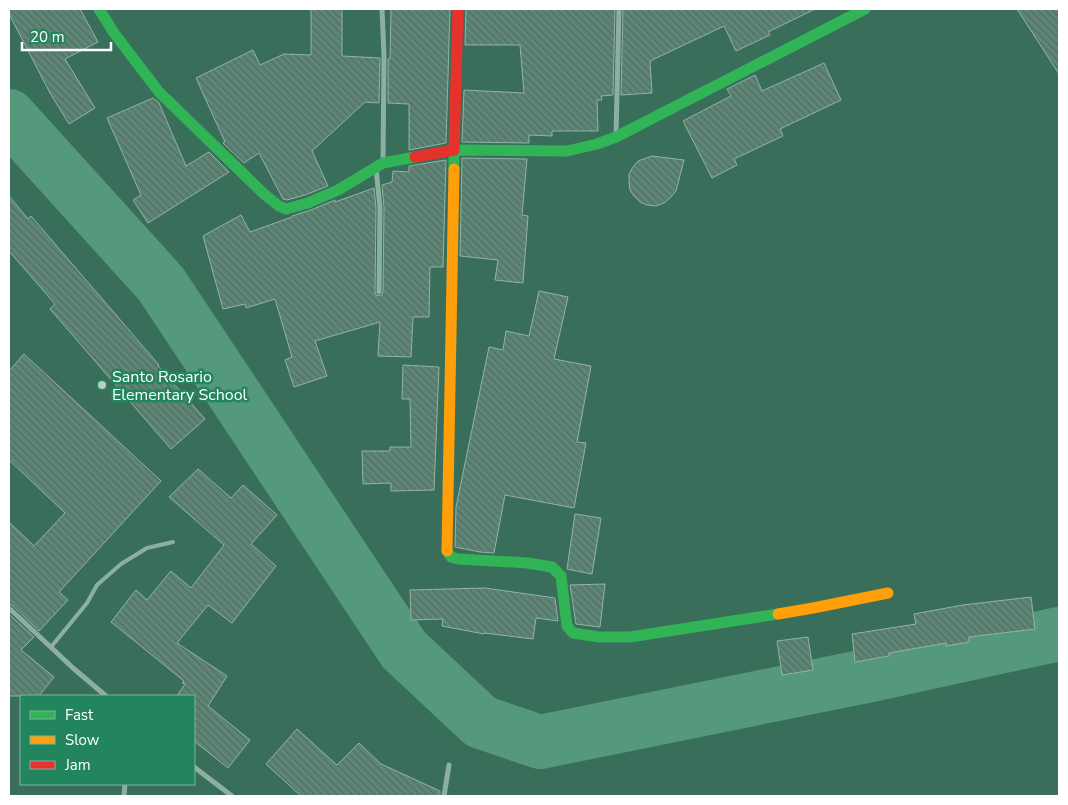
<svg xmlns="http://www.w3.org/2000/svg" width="1068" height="805" viewBox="0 0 1068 805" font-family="'Nunito Sans',sans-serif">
<defs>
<pattern id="building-back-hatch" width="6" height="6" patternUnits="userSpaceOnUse" patternTransform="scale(1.25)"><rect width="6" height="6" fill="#5d8676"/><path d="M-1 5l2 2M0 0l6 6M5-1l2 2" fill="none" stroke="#556c63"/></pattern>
</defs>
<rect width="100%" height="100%" fill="#396f5a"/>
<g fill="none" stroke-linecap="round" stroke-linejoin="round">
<!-- river -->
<polyline stroke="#55997d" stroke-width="54" points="9,116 161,284 404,650 481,722 540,742 871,675 1059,634"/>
</g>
<!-- building -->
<g fill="url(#building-back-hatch)" stroke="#93b3a6">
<polygon points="9,9 80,9 98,42 65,59 95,108 69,124 50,93 9,14"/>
<polygon points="311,9 342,9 342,56 380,58 379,103 365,102 312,151 328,186 305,195 287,200 283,199 259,153 244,163 223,143 225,142 196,78 253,50 260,65 284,54 311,55"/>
<polygon points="391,9 450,9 446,143 409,150 409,104 388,103 388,59 390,59"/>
<polygon points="466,9 615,9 613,95 601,96 602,100 597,100 598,131 552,131 552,136 529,135 529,143 462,142 464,90 524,93 520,45 465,45"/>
<polygon points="623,9 815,9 768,32 770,35 736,51 724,26 650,61 652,93 621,95"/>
<polygon points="1017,9 1059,9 1059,74"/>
<polygon points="824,63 841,100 780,129 783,136 734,159 737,165 712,178 683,121 731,96 727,89 755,75 762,91"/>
<polygon points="153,98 159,103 186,166 209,152 229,172 148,223 133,200 141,195 107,118"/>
<polygon points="652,156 684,160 676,191 670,198 664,203 656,206 647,205 640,202 634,196 630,190 629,182 629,174 633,167 638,161"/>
<polygon points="462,158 527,159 522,215 528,216 523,283 495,280 498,260 460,256"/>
<polygon points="446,160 443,267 430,267 429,317 413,317 411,357 378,356 380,322 315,341 327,376 294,387 285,360 292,357 275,299 246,308 245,304 223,309 203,236 241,215 250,232 292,217 292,216 311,210 335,200 335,202 374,188 376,208 375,292 376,295 381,296 383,292 384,208 382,185 392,182 393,171 409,172 409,166"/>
<polygon points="9,196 28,219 31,216 159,365 158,366 205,419 171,449 50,309 55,304 9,251"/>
<polygon points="539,291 568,297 554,359 591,366 577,442 586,443 574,508 505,495 494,553 480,552 455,547 456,507 489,347 503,350 506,331 529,336"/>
<polygon points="24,354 161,481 59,592 68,600 39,631 12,605 9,604 9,522 34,546 65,513 9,460 9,371"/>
<polygon points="403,365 439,367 434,490 391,491 391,483 363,484 362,451 390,451 390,447 411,447 410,399 402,399"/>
<polygon points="198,469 231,498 243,485 277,515 251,544 276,566 232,623 208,605 177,643 227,676 208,706 250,740 228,768 194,741 194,696 177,696 185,684 182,683 184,681 111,622 136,590 147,600 171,571 191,588 224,545 169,497"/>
<polygon points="575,514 601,518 592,574 567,569"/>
<polygon points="605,584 600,627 576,624 570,585"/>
<polygon points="485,588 555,598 558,621 536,618 533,639 484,633 484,634 442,626 443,619 411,620 410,590"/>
<polygon points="1031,597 1035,629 969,637 969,642 946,646 946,643 889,653 889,656 855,662 852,634 916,624 914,614 963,605"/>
<polygon points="9,614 34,637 21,650 54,677 39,696 9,696"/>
<polygon points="808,637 813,670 782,675 777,641"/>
<polygon points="297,729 337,765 359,743 381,764 440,791 440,796 301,796 266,764"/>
</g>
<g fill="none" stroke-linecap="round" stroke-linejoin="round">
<!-- lane -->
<polyline stroke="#8cafa1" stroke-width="4" points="51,647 87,603 97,585 121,564 147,548 173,542"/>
<!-- street -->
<g stroke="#8cafa1" stroke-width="5">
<polyline points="382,9 384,56 383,162"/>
<polyline points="616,136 619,9"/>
<polyline points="376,168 380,208 379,292"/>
<polyline points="9,608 73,668 106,696"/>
<polyline points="194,767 232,796"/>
<polyline points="124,796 125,784"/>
<polyline points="444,796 449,765"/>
</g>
<!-- fast -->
<g stroke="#30b455" stroke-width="11">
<polyline points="99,9 114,33 159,92 264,194 279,206 286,209 308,203 338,190 383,163 415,157"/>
<polyline points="454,169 454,150 567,151 597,144 616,137 865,9"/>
<polyline points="447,551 451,557 458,559 528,563 552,567 561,576 567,626 573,633 599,637 630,637 778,614"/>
</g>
<!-- slow -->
<g stroke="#ff9f0a" stroke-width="11">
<polyline points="447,551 454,169"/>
<polyline points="778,614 813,608 888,593"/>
</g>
<!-- jam -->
<polyline stroke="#e5322d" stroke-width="11" points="415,157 454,150 458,9"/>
</g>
<!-- markers -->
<circle fill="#bacdc5" stroke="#23855e" stroke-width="2" cx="102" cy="385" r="5"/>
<g text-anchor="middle" stroke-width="5" stroke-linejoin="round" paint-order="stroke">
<!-- poi labels -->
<g font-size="16" fill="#fff" stroke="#23855e" text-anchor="start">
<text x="112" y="382">Santo Rosario<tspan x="112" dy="18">Elementary School</tspan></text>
</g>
</g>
<!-- border -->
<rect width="1068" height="805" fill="none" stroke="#ffffff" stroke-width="20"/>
<!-- legend -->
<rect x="20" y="695" width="175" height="90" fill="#23855e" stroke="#7bb69e"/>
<rect x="30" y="711" width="25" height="8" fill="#30b455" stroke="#7bb69e"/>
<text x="65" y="720" font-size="15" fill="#ffffff">Fast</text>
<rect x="30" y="736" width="25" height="8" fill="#ff9f0a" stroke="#7bb69e"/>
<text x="65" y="745" font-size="15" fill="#ffffff">Slow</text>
<rect x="30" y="761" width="25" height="8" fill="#e5322d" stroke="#7bb69e"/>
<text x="65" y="770" font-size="15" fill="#ffffff">Jam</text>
<!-- scale -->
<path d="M22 42v8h89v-8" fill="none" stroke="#ffffff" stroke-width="2.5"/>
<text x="30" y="42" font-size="15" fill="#ffffff" stroke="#23855e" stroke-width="4" paint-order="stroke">20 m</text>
</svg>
